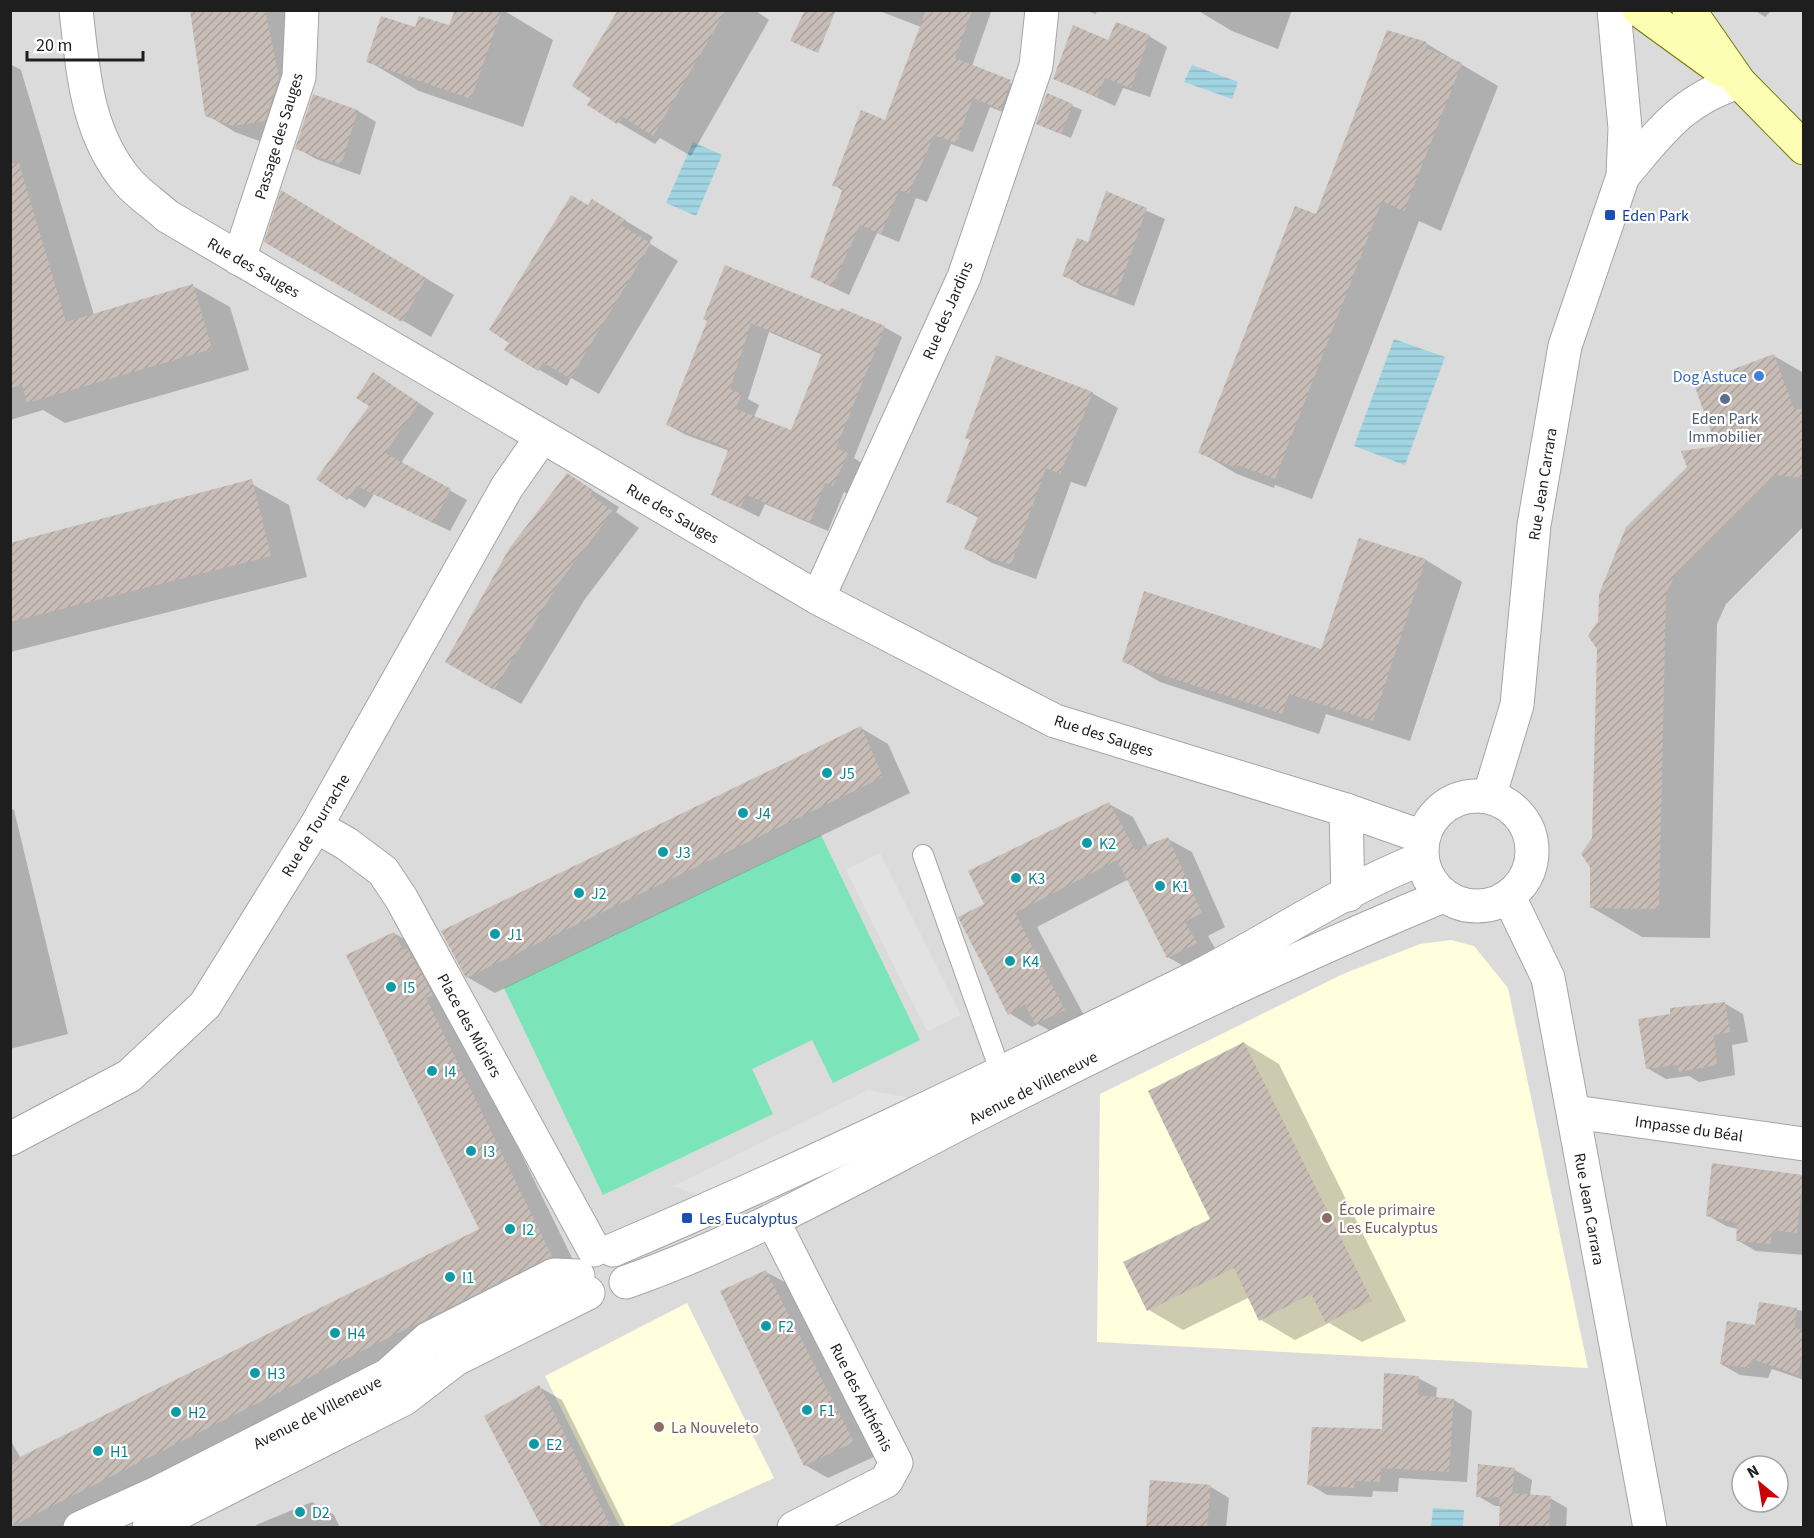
<svg xmlns="http://www.w3.org/2000/svg" width="1814" height="1538" viewBox="0 0 1814 1538" font-family="'Source Sans 3',sans-serif">
<defs>
<pattern id="water-rules" width="6" height="5" patternUnits="userSpaceOnUse" patternTransform="scale(1.5)"><rect width="6" height="5" fill="#a1d4e1"/><path d="M0 2.5h6" fill="none" stroke="#8ab6c1"/></pattern>
<pattern id="building-hatch" width="6" height="6" patternUnits="userSpaceOnUse" patternTransform="scale(1.5)"><rect width="6" height="6" fill="#c8bdb6"/><path d="M-1 1l2-2M0 6l6-6M5 7l2-2" fill="none" stroke="#aba29c"/></pattern>
</defs>
<rect width="100%" height="100%" fill="#f0ebe3"/>
<!-- residential -->
<path fill="#dcdbdb" fill-rule="evenodd" d="M10 11H1803V1527H11ZM1742 1466H1778V1502H1742Z"/>
<!-- education -->
<g fill="#fffedd">
<polygon points="1451,940 1474,946 1508,988 1588,1368 1097,1342 1100,1094 1343,974 1420,944"/>
<polygon points="687,1303 774,1478 667,1527 620,1527 545,1376"/>
</g>
<!-- pitch -->
<polygon fill="#7ce4b9" points="821,835 920,1040 833,1083 812,1040 752,1069 773,1114 603,1195 504,988"/>
<!-- parking -->
<g fill="#e2e2e2">
<polygon points="880,853 961,1015 927,1031 846,870"/>
<polygon points="868,1090 916,1099 709,1199 673,1186"/>
</g>
<!-- water -->
<g fill="url(#water-rules)">
<polygon points="1192,65 1238,82 1232,99 1184,82"/>
<polygon points="693,142 722,155 696,216 666,203"/>
<polygon points="1394,339 1445,357 1405,465 1354,446"/>
<polygon points="1433,1508 1464,1510 1463,1527 1431,1527"/>
</g>
<!-- shadow -->
<g fill="#0003" fill-rule="evenodd">
<polygon points="191,10 289,10 307,94 262,142 235,132 207,115"/>
<polygon points="456,10 503,10 553,40 523,127 419,91 368,61 416,29 450,27"/>
<polygon points="620,10 755,10 769,20 691,156 660,138 655,144 589,105"/>
<polygon points="877,10 988,10 991,12 972,66 1028,91 1018,118 990,107 973,152 951,144 927,202 916,198 899,242 877,233 849,295 811,277 843,191 834,185 886,122 921,27"/>
<polygon points="1084,10 1097,10 1096,14"/>
<polygon points="1197,10 1292,10 1278,49 1232,31"/>
<polygon points="1754,10 1772,10 1765,17"/>
<polygon points="1388,32 1427,44 1498,86 1441,231 1419,221 1312,499 1275,485 1274,488 1237,474 1200,452 1317,216"/>
<polygon points="1149,36 1167,47 1150,97 1123,88 1115,106 1055,78 1109,42"/>
<polygon points="10,64 21,70 94,315 193,286 230,307 249,370 65,423 43,410 10,420"/>
<polygon points="1047,95 1082,110 1071,138 1047,128"/>
<polygon points="314,96 358,111 376,122 360,175 316,159 297,148"/>
<polygon points="1107,193 1165,219 1134,306 1082,286 1064,275 1089,244"/>
<polygon points="592,201 653,237 649,243 678,261 599,394 571,378 567,386 506,350"/>
<polygon points="310,209 454,295 431,337 266,241"/>
<path d="M840 313 884 327 902 337 854 458 865 465 852 496 844 492 828 531 765 504 759 517 713 494 730 451 686 435 668 425 709 321ZM769 332 823 355 792 432 754 417 759 405 748 399Z"/>
<polygon points="1774,356 1804,373 1804,526 1726,604 1717,624 1710,938 1642,937 1591,907 1599,648"/>
<polygon points="390,384 434,413 401,463 467,500 450,531 374,494 365,508 318,479"/>
<polygon points="1092,393 1118,408 1086,487 1071,482 1036,579 992,563 966,548 980,519 948,501"/>
<polygon points="568,475 619,507 616,512 639,528 585,599 521,704 447,662"/>
<polygon points="252,484 289,505 307,577 10,652 10,544"/>
<polygon points="1360,540 1426,560 1462,582 1410,741 1326,714 1319,734 1160,682 1124,661 1322,651"/>
<polygon points="861,728 888,744 910,793 495,993 467,977"/>
<polygon points="1109,804 1133,817 1148,846 1168,839 1192,852 1225,927 1208,936 1220,957 1192,971 1168,957 1129,879 1037,927 1088,1023 1061,1037 1038,1024 1032,1027 1009,1013 986,905"/>
<polygon points="10,808 14,810 68,1034 10,1049"/>
<polygon points="394,933 421,949 579,1272 68,1528 10,1528 10,1439 21,1459 481,1230"/>
<polygon points="1724,1003 1743,1014 1748,1042 1732,1045 1735,1075 1699,1082 1689,1076 1666,1079 1647,1068 1671,1015"/>
<polygon points="1244,1043 1279,1064 1406,1321 1362,1342 1329,1323 1295,1340 1261,1320 1250,1297 1183,1330 1149,1310 1125,1263 1212,1219"/>
<polygon points="1713,1165 1804,1177 1804,1255 1756,1251 1737,1240 1738,1229 1726,1226 1707,1215"/>
<polygon points="766,1272 790,1285 876,1456 828,1478 805,1465"/>
<polygon points="1760,1304 1804,1311 1804,1380 1772,1369 1768,1378 1740,1375 1721,1364 1756,1326"/>
<polygon points="1418,1378 1437,1388 1436,1398 1454,1400 1472,1411 1467,1482 1399,1478 1398,1492 1373,1491 1372,1497 1327,1495 1309,1484 1383,1431"/>
<polygon points="539,1387 562,1400 626,1528 542,1528 486,1416"/>
<polygon points="1479,1465 1515,1470 1532,1480 1530,1496 1550,1498 1567,1508 1566,1528 1501,1528 1502,1506 1495,1506 1478,1496"/>
<polygon points="1151,1481 1211,1487 1229,1498 1226,1528 1147,1528"/>
<polygon points="312,1502 334,1515 340,1528 258,1528 256,1525"/>
</g>
<!-- building -->
<g fill="url(#building-hatch)" fill-rule="evenodd">
<polygon points="190,10 265,10 279,77 265,121 233,126 205,116"/>
<polygon points="455,10 502,10 471,99 366,62 381,16 415,27 419,16 449,25"/>
<polygon points="618,10 726,10 653,136 623,117 617,124 587,105 591,99 572,86"/>
<polygon points="805,10 836,10 818,53 790,41"/>
<polygon points="926,10 972,10 955,58 1011,80 1001,110 973,98 956,143 934,135 909,193 899,190 881,234 860,225 832,287 810,277 843,188 832,186 861,110 885,120"/>
<polygon points="1116,22 1150,35 1131,88 1105,78 1097,97 1053,79 1073,25 1108,40"/>
<polygon points="1387,30 1427,42 1426,48 1462,63 1404,211 1382,201 1275,479 1238,465 1236,468 1198,453 1295,206 1316,214"/>
<polygon points="1047,93 1073,104 1061,134 1036,124"/>
<polygon points="313,94 358,110 341,165 295,149"/>
<polygon points="19,163 66,322 193,284 212,349 27,403 22,385 10,388 10,164"/>
<polygon points="281,190 426,278 402,322 264,242"/>
<polygon points="1106,191 1147,208 1116,296 1062,276 1077,238 1088,242"/>
<polygon points="571,195 588,205 592,199 626,220 622,226 651,243 570,379 543,362 538,371 504,350 509,343 489,330"/>
<path d="M725 265 839 311 841 308 885 326 836 448 848 453 833 486 825 483 810 522 747 495 740 508 711 495 729 448 666 425 707 321 703 319ZM751 323 822 353 791 430 736 409 741 394 730 389Z"/>
<polygon points="1774,354 1794,409 1803,409 1803,478 1774,475 1675,575 1666,594 1659,909 1590,908 1590,867 1581,854 1592,838 1597,649 1588,636 1598,621 1599,594 1626,527 1687,467 1681,451 1716,446 1694,384"/>
<polygon points="996,355 1093,392 1060,474 1046,468 1011,565 964,549 979,515 946,502 970,440 965,438"/>
<polygon points="373,372 419,403 385,453 451,489 433,523 357,486 347,500 316,479 369,406 356,398"/>
<polygon points="567,473 593,490 590,495 613,511 558,584 494,690 445,662 509,549"/>
<polygon points="252,479 271,556 10,622 10,543"/>
<polygon points="1359,538 1426,559 1373,721 1289,694 1282,714 1122,662 1144,591 1321,649"/>
<polygon points="861,726 883,777 466,978 441,931"/>
<polygon points="1109,802 1135,850 1168,837 1202,913 1185,922 1197,943 1167,958 1117,860 1015,913 1065,1010 1035,1024 1025,1004 1008,1015 958,917 984,904 968,871"/>
<polygon points="394,932 403,950 407,948 433,995 426,998 552,1256 10,1527 10,1462 479,1229 346,955"/>
<polygon points="1725,1002 1730,1032 1714,1035 1717,1065 1679,1072 1676,1065 1646,1069 1638,1019 1670,1014 1670,1008"/>
<polygon points="1244,1042 1372,1301 1326,1323 1311,1294 1259,1321 1234,1268 1147,1311 1123,1262 1210,1219 1148,1091"/>
<polygon points="1712,1163 1803,1175 1797,1233 1773,1230 1770,1244 1736,1241 1737,1223 1706,1216"/>
<polygon points="766,1270 854,1442 804,1466 720,1291"/>
<polygon points="1759,1302 1797,1308 1795,1328 1803,1330 1803,1348 1798,1375 1752,1359 1749,1368 1720,1364 1727,1321 1755,1325"/>
<polygon points="1384,1373 1419,1376 1418,1395 1454,1399 1449,1472 1381,1468 1380,1482 1355,1481 1354,1488 1307,1485 1312,1427 1382,1429"/>
<polygon points="539,1385 549,1403 611,1527 542,1527 484,1416"/>
<polygon points="1478,1464 1515,1468 1512,1493 1551,1496 1549,1527 1499,1527 1500,1497 1476,1497"/>
<polygon points="1150,1480 1211,1485 1207,1527 1146,1527"/>
</g>
<g fill="none" stroke-linecap="round" stroke-linejoin="round">
<defs>
<polyline id="lane" points="923,855 1001,1073"/>
<g id="street">
<path d="M76 10C83 71 86 134 129 183 140 195 155 205 167 216L818 598 1055 721 1346 810 1423 837"/>
<path d="M1623 176C1660 133 1681 100 1739 82"/>
<polyline points="239,259 299,77 302,10"/>
<polyline points="818,598 964,277 1036,66 1042,10"/>
<circle cx="1477" cy="851" r="55"/>
<polyline points="1489,797 1517,705 1534,525 1565,346 1623,176 1625,128 1614,10"/>
<polyline points="1346,810 1348,895"/>
<polyline points="316,826 347,844 383,871 401,898 594,1250"/>
<polyline points="1509,897 1548,978 1650,1528"/>
<polyline points="1574,1112 1804,1144"/>
<polyline points="10,1139 129,1076 205,1005 316,826 507,487 542,437"/>
<polyline points="773,1221 896,1463 886,1481 794,1528"/>
<path d="M613 1250C811 1166 1004 1072 1197 977 1272 939 1343 889 1421 859"/>
<path d="M626 1282C751 1238 864 1172 982 1112 1133 1035 1286 961 1443 896"/>
<polyline points="80,1528 159,1492 388,1375 428,1339 554,1275 578,1276"/>
<polyline points="149,1528 404,1399 456,1359 588,1293"/>
</g>
<g id="secondary">
<polyline points="1639,10 1723,71"/>
<polyline points="1689,10 1739,82 1804,148"/>
</g>
</defs>
<!-- lane casing -->
<use href="#lane" stroke="#a5a5a5" stroke-width="22"/>
<!-- street casing -->
<use href="#street" stroke="#a5a5a5" stroke-width="35"/>
<!-- secondary casing -->
<use href="#secondary" stroke="#717a00" stroke-width="35"/>
<!-- lane -->
<use href="#lane" stroke="#fff" stroke-width="20"/>
<!-- street -->
<use href="#street" stroke="#fff" stroke-width="33"/>
<!-- secondary -->
<use href="#secondary" stroke="#fcfeb3" stroke-width="33"/>
</g>
<!-- markers -->
<g fill="#1a4fb4" stroke="#fff" stroke-width="2">
<rect x="1604" y="209" width="12" height="12" rx="3"/>
<rect x="681" y="1212" width="12" height="12" rx="3"/>
</g>
<circle fill="#3f7fe0" stroke="#fff" stroke-width="2" cx="1759" cy="376" r="6"/>
<circle fill="#5c6f8a" stroke="#fff" stroke-width="2" cx="1725" cy="399" r="6"/>
<g fill="#0f9aa8" stroke="#fff" stroke-width="2">
<circle cx="827" cy="773" r="6"/>
<circle cx="743" cy="813" r="6"/>
<circle cx="1087" cy="843" r="6"/>
<circle cx="663" cy="852" r="6"/>
<circle cx="1016" cy="878" r="6"/>
<circle cx="1160" cy="886" r="6"/>
<circle cx="579" cy="893" r="6"/>
<circle cx="495" cy="934" r="6"/>
<circle cx="1010" cy="961" r="6"/>
<circle cx="391" cy="987" r="6"/>
<circle cx="432" cy="1071" r="6"/>
<circle cx="471" cy="1151" r="6"/>
<circle cx="510" cy="1229" r="6"/>
<circle cx="450" cy="1277" r="6"/>
<circle cx="766" cy="1326" r="6"/>
<circle cx="335" cy="1333" r="6"/>
<circle cx="255" cy="1373" r="6"/>
<circle cx="807" cy="1410" r="6"/>
<circle cx="176" cy="1412" r="6"/>
<circle cx="534" cy="1444" r="6"/>
<circle cx="98" cy="1451" r="6"/>
<circle cx="300" cy="1512" r="6"/>
</g>
<g fill="#8d6e63" stroke="#fff" stroke-width="2">
<circle cx="1327" cy="1218" r="6"/>
<circle cx="659" cy="1427" r="6"/>
</g>
<g text-anchor="middle" stroke-width="4.5" stroke-linejoin="round" paint-order="stroke">
<!-- street labels -->
<g font-size="16" fill="#1e1e1e" stroke="#fff">
<text transform="translate(278 136) rotate(-73)" y="6">Passage des Sauges</text>
<text transform="translate(254 267) rotate(30)" y="6">Rue des Sauges</text>
<text transform="translate(947 310) rotate(-67)" y="6">Rue des Jardins</text>
<text transform="translate(1542 484) rotate(-81)" y="6">Rue Jean Carrara</text>
<text transform="translate(673 513) rotate(30)" y="6">Rue des Sauges</text>
<text transform="translate(1104 735) rotate(18)" y="6">Rue des Sauges</text>
<text transform="translate(315 825) rotate(-59)" y="6">Rue de Tourrache</text>
<text transform="translate(470 1025) rotate(61)" y="6">Place des Mûriers</text>
<text transform="translate(1033 1087) rotate(-27)" y="6">Avenue de Villeneuve</text>
<text transform="translate(1689 1128) rotate(8)" y="6">Impasse du Béal</text>
<text transform="translate(1590 1209) rotate(80)" y="6">Rue Jean Carrara</text>
<text transform="translate(862 1397) rotate(63)" y="6">Rue des Anthémis</text>
<text transform="translate(317 1412) rotate(-27)" y="6">Avenue de Villeneuve</text>
</g>
<!-- transit labels -->
<g font-size="16" fill="#164399" stroke="#fff" text-anchor="start">
<text x="1622" y="221">Eden Park</text>
<text x="699" y="1224">Les Eucalyptus</text>
</g>
<!-- shop labels -->
<g font-size="16" fill="#366cbe" stroke="#fff" text-anchor="end">
<text x="1747" y="382">Dog Astuce</text>
</g>
<!-- service labels -->
<g font-size="16" fill="#4e5e75" stroke="#fff">
<text x="1725" y="424">Eden Park<tspan x="1725" dy="18">Immobilier</tspan></text>
</g>
<!-- culture labels -->
<g font-size="16" fill="#0d838f" stroke="#fff" text-anchor="start">
<text x="839" y="779">J5</text>
<text x="755" y="819">J4</text>
<text x="1099" y="849">K2</text>
<text x="675" y="858">J3</text>
<text x="1028" y="884">K3</text>
<text x="1172" y="892">K1</text>
<text x="591" y="899">J2</text>
<text x="507" y="940">J1</text>
<text x="1022" y="967">K4</text>
<text x="403" y="993">I5</text>
<text x="444" y="1077">I4</text>
<text x="483" y="1157">I3</text>
<text x="522" y="1235">I2</text>
<text x="462" y="1283">I1</text>
<text x="778" y="1332">F2</text>
<text x="347" y="1339">H4</text>
<text x="267" y="1379">H3</text>
<text x="819" y="1416">F1</text>
<text x="188" y="1418">H2</text>
<text x="546" y="1450">E2</text>
<text x="110" y="1457">H1</text>
<text x="312" y="1518">D2</text>
</g>
<!-- education labels -->
<g font-size="16" fill="#785e54" stroke="#fff" text-anchor="start">
<text x="1339" y="1215">École primaire<tspan x="1339" dy="18">Les Eucalyptus</tspan></text>
<text x="671" y="1433">La Nouveleto</text>
</g>
</g>
<!-- border -->
<rect width="1814" height="1538" fill="none" stroke="#1e1e1e" stroke-width="24"/>
<!-- north arrow -->
<g transform="translate(1760 1484) rotate(330)"><circle r="28" fill="#ffffff" stroke="#a5a5a5" stroke-width="1.5"/>
<path d="M0-4.5L10 22L0 15L-10 22Z" fill="#cc0006"/>
<text y="-9" font-size="16" font-weight="bold" text-anchor="middle" fill="#1e1e1e">N</text>
</g>
<!-- scale -->
<path d="M27 51v9h116v-9" fill="none" stroke="#1e1e1e" stroke-width="3"/>
<text x="36" y="51" font-size="18" fill="#1e1e1e" stroke="#ffffff" stroke-width="4.5" paint-order="stroke">20 m</text>
</svg>
